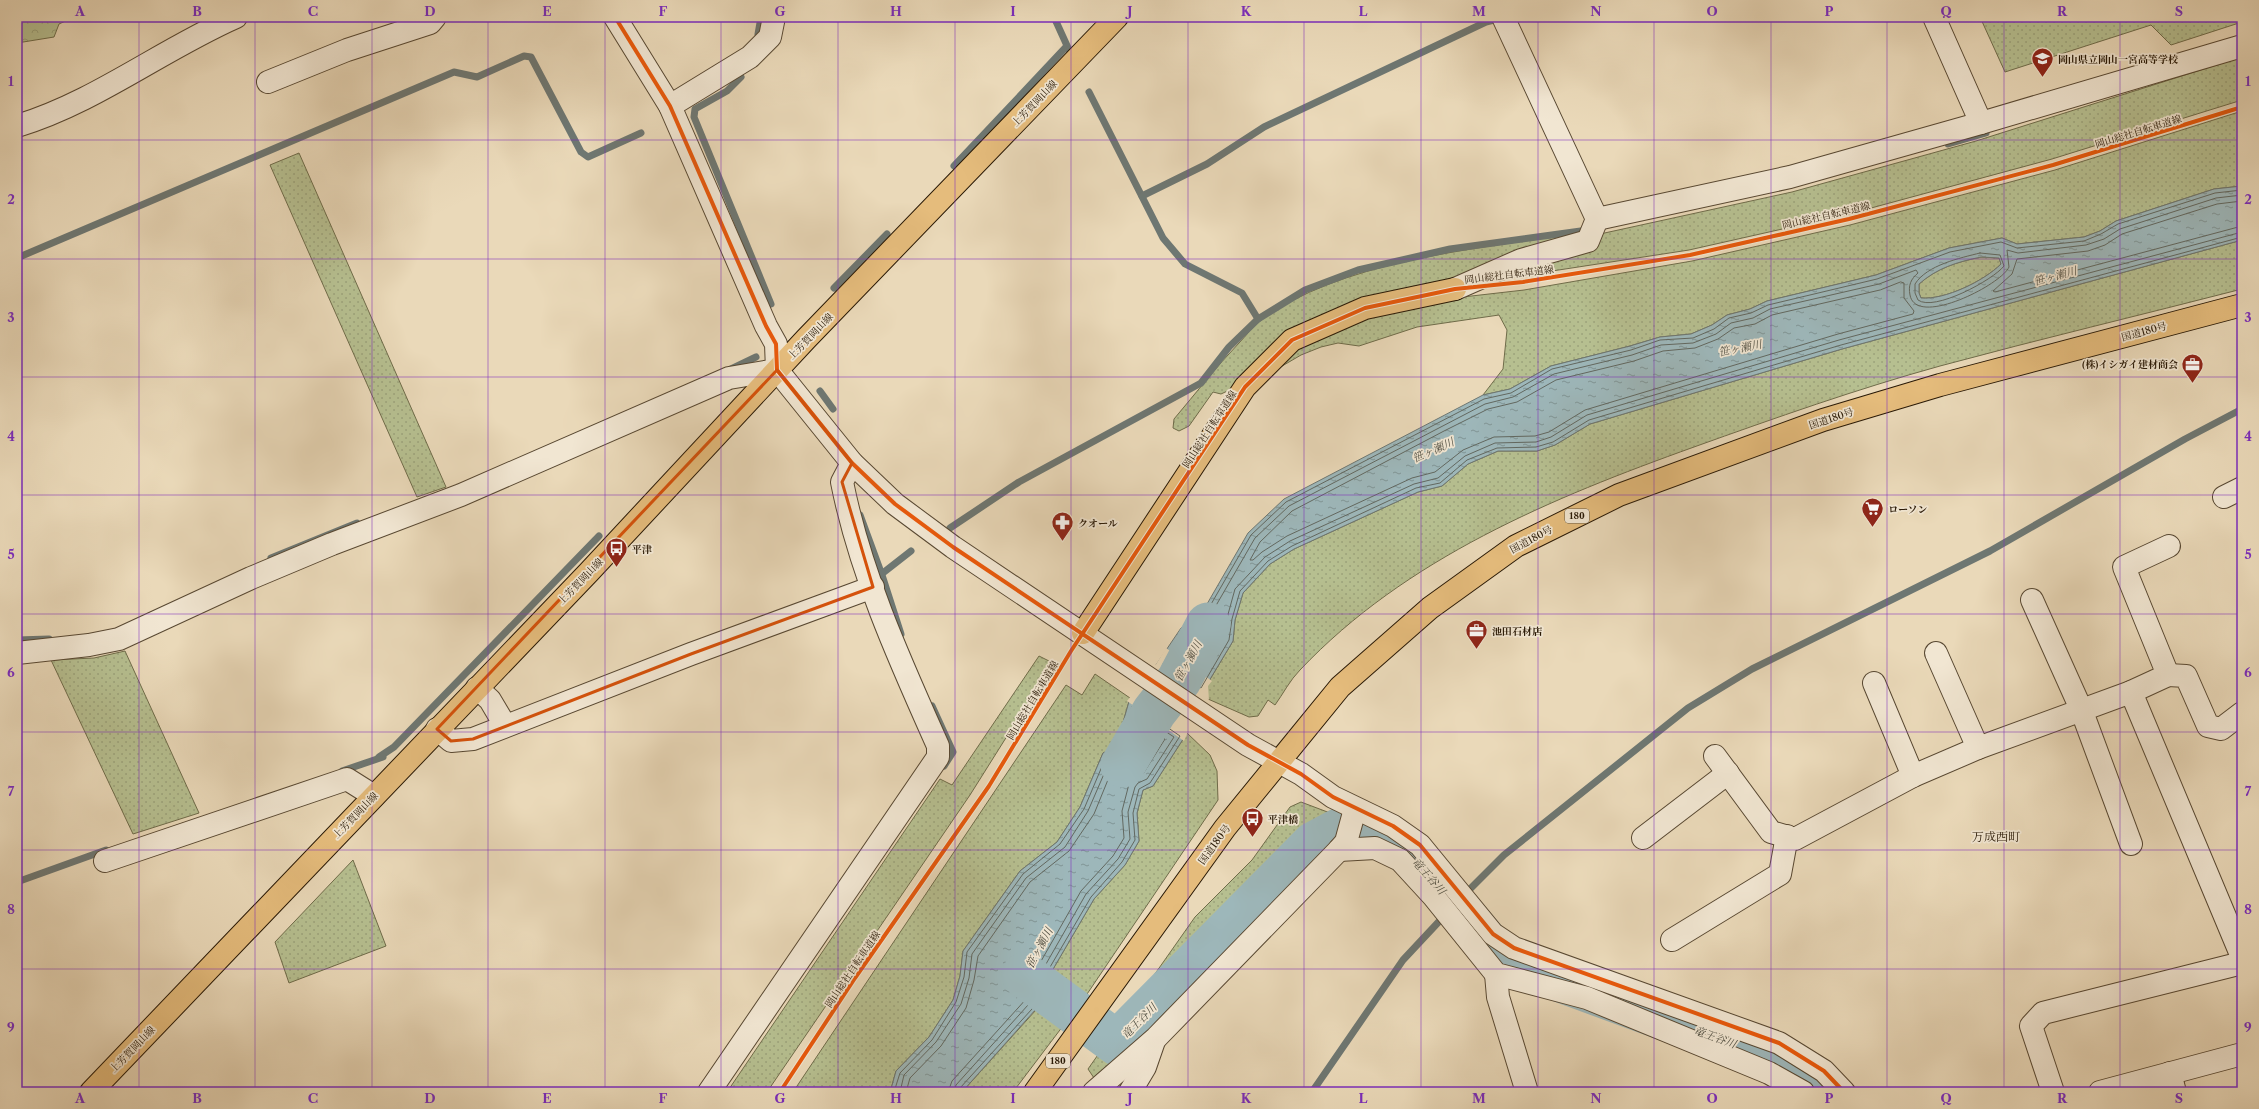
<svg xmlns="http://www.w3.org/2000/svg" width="2259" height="1109" viewBox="0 0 2259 1109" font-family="'Libre Caslon Text','Noto Serif JP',serif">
<defs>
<pattern id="green-dots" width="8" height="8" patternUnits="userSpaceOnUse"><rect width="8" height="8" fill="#b6bf90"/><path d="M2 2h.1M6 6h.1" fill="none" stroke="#9ca37b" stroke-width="1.8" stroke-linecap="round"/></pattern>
<pattern id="forest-crowns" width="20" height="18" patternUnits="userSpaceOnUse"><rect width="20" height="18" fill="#b6bf90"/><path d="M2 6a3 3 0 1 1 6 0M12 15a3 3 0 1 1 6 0" fill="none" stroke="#9ca37b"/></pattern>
<pattern id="water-ripples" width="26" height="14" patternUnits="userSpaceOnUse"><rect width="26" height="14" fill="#9db7ba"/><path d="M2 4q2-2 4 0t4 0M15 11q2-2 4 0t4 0" fill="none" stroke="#809495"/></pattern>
</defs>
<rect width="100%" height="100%" fill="#ead9b9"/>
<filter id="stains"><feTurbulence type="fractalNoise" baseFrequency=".005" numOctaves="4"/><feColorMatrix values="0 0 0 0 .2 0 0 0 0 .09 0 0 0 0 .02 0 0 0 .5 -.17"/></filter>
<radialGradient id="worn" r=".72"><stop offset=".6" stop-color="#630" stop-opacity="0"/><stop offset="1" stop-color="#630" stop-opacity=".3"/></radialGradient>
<!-- green -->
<g fill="url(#green-dots)" stroke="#6f6c4a">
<polygon points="1980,17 2242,17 2242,22 2171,45 2151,25 2005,72"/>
<polygon points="2242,57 2242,100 2052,159 1849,214 1689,250 1487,281 1600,234 1792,192 1976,141"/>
<polygon points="2242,111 2242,186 2214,189 2116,221 2100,231 2084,237 2017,244 2002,238 1949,248 1876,275 1767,301 1750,309 1727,315 1712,325 1691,334 1660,337 1630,346 1551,366 1510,389 1483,395 1503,369 1507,330 1499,315 1417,327 1359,346 1338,343 1321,347 1301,355 1277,369 1294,346 1367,315 1454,298 1524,290 1692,261 1850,225 2055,170"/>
<polygon points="299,153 446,487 417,497 270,165"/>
<path d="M1567 235 1580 236 1452 284 1367 305 1240 385 1221 394 1213 392 1189 426 1179 431 1173 428 1174 419C1196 393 1216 367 1239 343 1246 336 1252 327 1260 321 1338 262 1472 249 1567 235Z"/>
<path d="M2242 240V289C2141 315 2040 339 1940 366 1857 389 1775 418 1694 447 1552 498 1406 558 1300 670 1290 680 1283 694 1275 705L1268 700 1258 716 1249 717 1208 699 1206 686 1233 641 1235 620 1243 593 1270 564 1294 549 1418 492 1442 486 1468 464 1498 451H1537L1555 445 1590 424 1842 349Z"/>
<path d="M1981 257 1999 258 2001 264C1984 281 1945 300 1921 298L1919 293V284C1937 268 1957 262 1981 257Z"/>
<polygon points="125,651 199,813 133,834 51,660 94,658"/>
<polygon points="1039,656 1053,663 970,795 767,1092 727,1092 940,779 952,785"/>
<polygon points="1095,674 1130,698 1122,726 1122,745 1103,753 1080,807 1057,842 1020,871 963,951 960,976 953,1000 929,1037 896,1071 891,1089 888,1092 793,1092 1066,685 1082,695"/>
<polygon points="1187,733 1210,755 1217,771 1218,800 1081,1003 1053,981 1049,976 1094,899 1125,865 1139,841 1137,813 1143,790 1153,786"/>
<polygon points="1301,802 1346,819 1340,839 1153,1035 1094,1078 1088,1069 1195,917 1252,860 1290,807"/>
<polygon points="353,860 386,946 289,983 275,942"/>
<polygon points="1045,1000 1069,1018 1013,1092 962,1092"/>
</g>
<!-- forest -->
<polygon fill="url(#forest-crowns)" stroke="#6f6c4a" points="17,17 74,17 59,24 54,37 17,43"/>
<!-- water -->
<g fill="url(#water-ripples)" stroke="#6e7772" fill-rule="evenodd">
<path d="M2242 186V240L1842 349 1590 424 1555 445 1537 451H1498L1468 464 1442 486 1418 492 1294 549 1270 564 1243 593 1235 620 1233 641 1206 686 1156 665 1181 628 1207 604 1248 533 1284 499 1483 395 1510 389 1551 366 1630 346 1660 337 1691 334 1712 325 1727 315 1750 309 1767 301 1876 275 1949 248 2002 238 2017 244 2084 237 2100 231 2116 221 2214 189ZM1981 257 1999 258 2001 264C1984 281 1945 300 1921 298L1919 293V284C1937 268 1957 262 1981 257Z"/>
<polygon points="1130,698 1187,733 1153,786 1143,790 1137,813 1139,841 1125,865 1094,899 1049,976 1053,981 1081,1003 1069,1018 1044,1000 962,1092 888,1092 891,1089 896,1071 929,1037 953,1000 960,976 963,951 1020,871 1057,842 1080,807 1103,753 1122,745 1122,726"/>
</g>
<!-- pier -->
<g fill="#ead9b9">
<polygon points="1166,648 1212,681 1208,686 1209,700 1155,666"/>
<polygon points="1131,696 1188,732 1184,741 1127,701"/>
</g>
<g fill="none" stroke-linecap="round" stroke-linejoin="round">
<!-- shore -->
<g stroke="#626860" stroke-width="1">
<polyline points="2242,190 2215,193 2118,224 2101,234 2084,241 2017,248 2001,242 1950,252 1877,279 1768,305 1751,313 1729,318 1714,329 1693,338 1660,340 1631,350 1552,369 1511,393 1484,399 1286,502 1251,535 1210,606 1184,630 1163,664 1201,688 1229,640 1232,619 1240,591 1268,561 1292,546 1416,488 1440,483 1467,460 1497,448 1536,447 1553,442 1589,420 1841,345 2242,237"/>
<path d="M2242 195 2216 198 2120 229 2104 239 2086 245 2018 253 2007 250 2009 267C2001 285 1916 328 1910 295 1908 285 1911 279 1918 273L1916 270 1879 284 1770 309 1753 318 1731 323 1716 334 1693 343 1661 345 1632 355 1554 374 1513 397 1485 404 1289 506 1255 538 1214 609 1188 634 1170 662 1197 680H1199L1224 638 1227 618 1235 589 1265 557 1290 541 1414 484 1438 478 1465 456 1495 443 1536 442 1551 437 1587 415 1839 340 2242 232"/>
<polyline points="2242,201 2217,204 2122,234 2105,245 2088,251 2017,259 2012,274 1993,291 1995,292 2242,226"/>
<path d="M1980 253 2000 255 2004 266C1993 280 1934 312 1918 300L1915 293V284C1927 265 1960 258 1980 253Z"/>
<polygon points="1901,282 1904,283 1904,298 1914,311 1913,314 1838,334 1585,410 1549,432 1535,436 1494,437 1463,450 1435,472 1412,478 1287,536 1262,552 1253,560 1250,560 1260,542 1292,511 1444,431 1488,409 1517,402 1556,380 1634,361 1663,351 1695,348 1718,339 1734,328 1755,324 1772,315 1880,290"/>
<polygon points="1218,613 1221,615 1218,636 1198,671 1195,672 1178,659 1193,637"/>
<polyline points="894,1092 900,1073 932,1040 956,1002 964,977 967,952 1023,874 1060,844 1084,809 1106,757 1125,747 1126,726 1132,706 1135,705 1180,736 1150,783 1139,789 1133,813 1135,840 1122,862 1091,897 1046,974 1050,983 1075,1005 1067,1012 1047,997 1042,998 960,1088 959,1092"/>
<polyline points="900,1092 904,1075 936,1042 961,1004 969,978 972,954 1026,878 1065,847 1088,811 1110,760 1130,749 1131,727 1135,714 1137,713 1174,737 1147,779 1138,783 1135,787 1128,812 1130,839 1118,859 1086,894 1042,971 1041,979 1048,991 1037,995 956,1085 954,1092"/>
<path d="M906 1092 910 1078 941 1046 966 1008 974 980 978 956 1030 882 1069 851 1094 814 1114 765C1119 762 1127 760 1131 756 1141 748 1135 733 1139 722H1141L1165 739 1143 774 1134 779 1129 784 1122 811 1124 838 1113 856 1081 891 1036 970 1035 978 1037 987 952 1081 948 1092"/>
</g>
<!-- stream -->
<g stroke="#6e7772" stroke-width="7">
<polyline points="1054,17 1069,50"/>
<polyline points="758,34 761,17"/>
<polyline points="741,77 727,91 695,109 694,117 771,304"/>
<polyline points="1089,92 1163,238 1185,264 1242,293 1258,319"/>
<polyline points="1948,144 1986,133"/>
<polyline points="954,166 1066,47"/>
<polyline points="1142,196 1207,164 1264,127 1486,22 1502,18"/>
<polyline points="17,258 454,72 477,77 524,56 531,57 581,152 588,157 641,133"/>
<polyline points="834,288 887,234"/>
<polyline points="731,369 756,357"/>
<polyline points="820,391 833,409"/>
<polyline points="860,515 882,575 901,634"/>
<polyline points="950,528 1019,482 1201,383 1229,347 1258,319 1305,290 1358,270 1450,249 1588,230"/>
<polyline points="271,558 357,523"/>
<polyline points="879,576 911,551"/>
<polyline points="17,640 49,639"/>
<polyline points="932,706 953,752 944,766"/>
<polyline points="379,757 394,747 599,536"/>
<polyline points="342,771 383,757"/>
<polyline points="17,882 106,850"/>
<polyline points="1464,895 1504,855 1688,708 1752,669 1990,551 2185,439 2242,409"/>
<polyline points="1312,1092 1403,960 1446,914"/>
</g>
<!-- river -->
<g stroke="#9db7ba" stroke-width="45">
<polyline points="1123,765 1154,712 1179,680 1208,625"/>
<polyline points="1024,975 1117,1043 1314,844 1342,829 1385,836 1415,858 1492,949 1525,967 1776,1059 1816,1085 1822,1092"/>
</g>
<defs>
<g id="minor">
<polyline points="615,17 670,106 766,326 776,344 777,370 852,463 895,504 953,547 1248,745 1301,774 1333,797 1393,826 1420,845 1493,934 1514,948 1779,1043 1824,1071 1844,1092"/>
<polyline points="1934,17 1981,123"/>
<polyline points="268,82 347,50 430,23 435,17"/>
<polyline points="670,106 750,57 770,37 774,17"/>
<path d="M17 126C96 102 161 50 236 17"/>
<polyline points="1597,219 1790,177 1981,123 2242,46"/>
<polyline points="1455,289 1521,260 1588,241 1597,219 1503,17"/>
<polyline points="2224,497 2242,488"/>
<polyline points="2032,600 2081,709 2131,844"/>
<polyline points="17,653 89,645 119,639 251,578 332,544 461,495 729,378 777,370"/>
<polyline points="1936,653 1978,748"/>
<polyline points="2168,675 2186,676 2208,726 2221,729 2242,713"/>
<polyline points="1874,683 1913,776"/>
<polyline points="477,688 490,700 503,722"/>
<polyline points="2131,692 2168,675 2124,567 2169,546"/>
<polyline points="437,729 451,741 473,739 691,654 873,587"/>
<polyline points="1715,756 1771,832 1795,839 1913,776 1978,748 2131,692 2242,957"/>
<polyline points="1643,838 1728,773"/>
<polyline points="1339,850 1375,848 1400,860 1434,897 1496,974 1587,998 1769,1073 1803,1092"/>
<polyline points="105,861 347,779 374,796"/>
<polyline points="1672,940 1780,874 1787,836"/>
<polyline points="1496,974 1498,997 1527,1092"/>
<polyline points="2170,1073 2175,1092"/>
<path d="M709 1092 938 757V746C900 661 860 573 842 482L852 463"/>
<polyline points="1094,1092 1156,1038 1339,850 1346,842 1355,809"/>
<polyline points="1130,1092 1145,1067 1154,1041"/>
<polyline points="2053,1092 2031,1026 2043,1013 2242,963"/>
<polyline points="2100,1092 2242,1054"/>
</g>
<g id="major">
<polyline points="1083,633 1245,387 1292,340 1365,308 1455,289"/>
<polyline points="91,1092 589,572 806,339 1117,17"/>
</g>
<polyline id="highway" points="1035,1092 1225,828 1340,687 1430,608 1516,546 1619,495 1823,420 1940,385 2242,305"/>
</defs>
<!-- minor casing -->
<use href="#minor" stroke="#584832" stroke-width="24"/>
<!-- major casing -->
<use href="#major" stroke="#281805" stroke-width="24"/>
<!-- highway casing -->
<use href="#highway" stroke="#281805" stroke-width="24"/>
<!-- minor -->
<use href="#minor" stroke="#f1e6d2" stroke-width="22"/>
<!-- major -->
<use href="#major" stroke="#e5bc7c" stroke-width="22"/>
<!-- highway -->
<use href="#highway" stroke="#e5bc7c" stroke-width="22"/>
<defs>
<g id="cycleway">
<polyline points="615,17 670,106 766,326 776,344 777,370 852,463 895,504 953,547 1248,745 1301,774 1333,797 1393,826 1420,845 1493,934 1514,948 1779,1043 1824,1071 1844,1092"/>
<polyline points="780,1092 855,978 989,786 1071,651 1245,387 1292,340 1365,308 1455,289 1523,282 1690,255 1849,219 2053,165 2242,107"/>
</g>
</defs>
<!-- cycleway casing -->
<use href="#cycleway" stroke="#f1e6d2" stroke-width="6"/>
<!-- cycleway -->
<use href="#cycleway" stroke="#e8590c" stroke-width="4"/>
</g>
<!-- marked area -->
<path fill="none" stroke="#d5520b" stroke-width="3" stroke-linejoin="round" d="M777 370 852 463 842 482 873 587 691 654 473 739 451 741 437 729Z"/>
<!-- grid -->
<path fill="none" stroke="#7b2cbf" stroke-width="1" stroke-opacity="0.55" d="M139 17V1092M255 17V1092M372 17V1092M488 17V1092M605 17V1092M721 17V1092M838 17V1092M955 17V1092M1071 17V1092M1188 17V1092M1304 17V1092M1421 17V1092M1538 17V1092M1654 17V1092M1771 17V1092M1887 17V1092M2004 17V1092M2120 17V1092M17 140H2242M17 259H2242M17 377H2242M17 495H2242M17 614H2242M17 732H2242M17 850H2242M17 969H2242"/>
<!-- icons -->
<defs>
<symbol id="school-pin" viewBox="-11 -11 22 30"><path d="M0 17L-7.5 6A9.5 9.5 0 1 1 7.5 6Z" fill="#8f2418" stroke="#f1e6d2"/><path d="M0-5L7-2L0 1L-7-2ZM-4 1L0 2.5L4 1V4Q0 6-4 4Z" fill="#fff"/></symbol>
<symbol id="office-pin" viewBox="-11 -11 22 30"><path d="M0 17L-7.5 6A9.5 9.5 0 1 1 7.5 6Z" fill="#8f2418" stroke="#f1e6d2"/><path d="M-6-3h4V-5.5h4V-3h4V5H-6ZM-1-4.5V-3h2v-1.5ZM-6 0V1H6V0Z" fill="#fff"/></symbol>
<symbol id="supermarket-pin" viewBox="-11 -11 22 30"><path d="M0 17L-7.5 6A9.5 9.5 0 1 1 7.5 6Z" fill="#8f2418" stroke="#f1e6d2"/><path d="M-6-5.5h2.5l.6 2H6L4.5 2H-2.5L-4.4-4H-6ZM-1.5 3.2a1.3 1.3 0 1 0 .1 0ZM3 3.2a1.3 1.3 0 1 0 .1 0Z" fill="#fff"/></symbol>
<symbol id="pharmacy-pin" viewBox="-11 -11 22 30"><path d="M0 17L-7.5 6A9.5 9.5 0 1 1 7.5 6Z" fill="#8f2418" stroke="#f1e6d2"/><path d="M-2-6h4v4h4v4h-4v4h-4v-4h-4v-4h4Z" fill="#fff"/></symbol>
<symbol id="bus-pin" viewBox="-11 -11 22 30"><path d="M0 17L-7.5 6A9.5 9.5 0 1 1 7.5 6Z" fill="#8f2418" stroke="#f1e6d2"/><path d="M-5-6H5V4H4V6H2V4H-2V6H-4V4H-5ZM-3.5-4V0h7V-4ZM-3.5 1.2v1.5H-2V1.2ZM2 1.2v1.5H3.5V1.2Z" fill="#fff"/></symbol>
</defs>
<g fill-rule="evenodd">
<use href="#school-pin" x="2030" y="46" width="25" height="34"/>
<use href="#office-pin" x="2180" y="352" width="25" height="34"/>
<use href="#supermarket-pin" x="1860" y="496" width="25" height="34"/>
<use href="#pharmacy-pin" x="1050" y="510" width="25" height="34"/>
<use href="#bus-pin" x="604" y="536" width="25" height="34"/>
<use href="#office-pin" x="1464" y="618" width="25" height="34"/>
<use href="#bus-pin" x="1240" y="806" width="25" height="34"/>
</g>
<g text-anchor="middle" stroke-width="3.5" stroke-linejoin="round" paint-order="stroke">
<!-- shield labels -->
<g fill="#f1e6d2" stroke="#645642" stroke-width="1">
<rect x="1565" y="509" width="24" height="14" rx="3"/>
<rect x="1046" y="1054" width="24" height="14" rx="3"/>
</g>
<g font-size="9" font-weight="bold" fill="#281805">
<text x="1577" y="519">180</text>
<text x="1058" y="1064">180</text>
</g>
<!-- poi labels -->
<g font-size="10" font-weight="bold" fill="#281805" stroke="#f1e6d2" text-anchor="start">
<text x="2058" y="63">岡山県立岡山一宮高等学校</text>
<text x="2178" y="368" text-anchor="end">(株)イシガイ建材商会</text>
<text x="1888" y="513">ローソン</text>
<text x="1078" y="527">クオール</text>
<text x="632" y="553">平津</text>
<text x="1492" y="635">池田石材店</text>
<text x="1268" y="823">平津橋</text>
</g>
<!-- street labels -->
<g font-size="10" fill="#281805" stroke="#f1e6d2">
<text transform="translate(1034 103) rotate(-46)" y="4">上芳賀岡山線</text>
<text transform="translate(2138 131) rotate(-17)" y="4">岡山総社自転車道線</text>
<text transform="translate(1826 215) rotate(-13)" y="4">岡山総社自転車道線</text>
<text transform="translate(1509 274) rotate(-7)" y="4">岡山総社自転車道線</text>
<text transform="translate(2144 331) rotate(-15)" y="4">国道180号</text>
<text transform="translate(810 336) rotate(-46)" y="4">上芳賀岡山線</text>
<text transform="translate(1831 418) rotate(-18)" y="4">国道180号</text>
<text transform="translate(1209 429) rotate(-57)" y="4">岡山総社自転車道線</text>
<text transform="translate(1531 539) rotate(-28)" y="4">国道180号</text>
<text transform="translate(580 581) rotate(-46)" y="4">上芳賀岡山線</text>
<text transform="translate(1032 700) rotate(-59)" y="4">岡山総社自転車道線</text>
<text transform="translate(355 815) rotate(-46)" y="4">上芳賀岡山線</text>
<text transform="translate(1214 844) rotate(-54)" y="4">国道180号</text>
<text transform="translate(852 969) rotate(-56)" y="4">岡山総社自転車道線</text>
<text transform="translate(132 1049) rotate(-46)" y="4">上芳賀岡山線</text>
</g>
<!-- water labels -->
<g font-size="11" font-style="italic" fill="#515044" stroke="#f1e6d2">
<text transform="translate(2055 276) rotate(-15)" y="4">笹ヶ瀬川</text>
<text transform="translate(1740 348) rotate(-11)" y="4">笹ヶ瀬川</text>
<text transform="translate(1433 450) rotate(-24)" y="4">笹ヶ瀬川</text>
<text transform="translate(1188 661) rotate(-61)" y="4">笹ヶ瀬川</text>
<text transform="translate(1429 876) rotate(49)" y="4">竜王谷川</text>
<text transform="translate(1039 948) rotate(-62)" y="4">笹ヶ瀬川</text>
<text transform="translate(1139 1021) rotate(-45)" y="4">竜王谷川</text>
<text transform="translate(1715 1037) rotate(20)" y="4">竜王谷川</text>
</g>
<!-- quarter labels -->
<g font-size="12" fill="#281805" stroke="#f1e6d2">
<text x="1996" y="841">万成西町</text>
</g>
</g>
<!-- margin -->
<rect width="2259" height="1109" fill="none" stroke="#ead9b9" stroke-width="44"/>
<rect x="22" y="22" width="2215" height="1065" fill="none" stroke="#7b2cbf" stroke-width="1.5"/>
<g font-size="13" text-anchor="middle" font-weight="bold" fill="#7b2cbf">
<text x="80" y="16">A</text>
<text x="197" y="16">B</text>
<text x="313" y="16">C</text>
<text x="430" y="16">D</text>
<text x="547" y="16">E</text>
<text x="663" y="16">F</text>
<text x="780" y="16">G</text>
<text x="896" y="16">H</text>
<text x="1013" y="16">I</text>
<text x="1130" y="16">J</text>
<text x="1246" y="16">K</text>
<text x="1363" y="16">L</text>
<text x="1479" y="16">M</text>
<text x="1596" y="16">N</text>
<text x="1712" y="16">O</text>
<text x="1829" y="16">P</text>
<text x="1946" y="16">Q</text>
<text x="2062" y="16">R</text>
<text x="2179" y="16">S</text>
<text x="11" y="86">1</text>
<text x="2248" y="86">1</text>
<text x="11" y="204">2</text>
<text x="2248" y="204">2</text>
<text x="11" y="322">3</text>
<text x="2248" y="322">3</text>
<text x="11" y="441">4</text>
<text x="2248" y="441">4</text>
<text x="11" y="559">5</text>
<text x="2248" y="559">5</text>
<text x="11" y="677">6</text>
<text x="2248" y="677">6</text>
<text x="11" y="796">7</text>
<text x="2248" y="796">7</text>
<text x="11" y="914">8</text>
<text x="2248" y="914">8</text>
<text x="11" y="1032">9</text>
<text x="2248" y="1032">9</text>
<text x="80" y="1103">A</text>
<text x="197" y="1103">B</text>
<text x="313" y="1103">C</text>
<text x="430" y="1103">D</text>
<text x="547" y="1103">E</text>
<text x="663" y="1103">F</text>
<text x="780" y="1103">G</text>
<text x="896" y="1103">H</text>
<text x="1013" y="1103">I</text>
<text x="1130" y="1103">J</text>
<text x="1246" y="1103">K</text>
<text x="1363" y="1103">L</text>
<text x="1479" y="1103">M</text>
<text x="1596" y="1103">N</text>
<text x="1712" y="1103">O</text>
<text x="1829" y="1103">P</text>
<text x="1946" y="1103">Q</text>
<text x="2062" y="1103">R</text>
<text x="2179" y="1103">S</text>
</g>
<rect width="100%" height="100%" filter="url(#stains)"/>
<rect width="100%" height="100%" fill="url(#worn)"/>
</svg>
